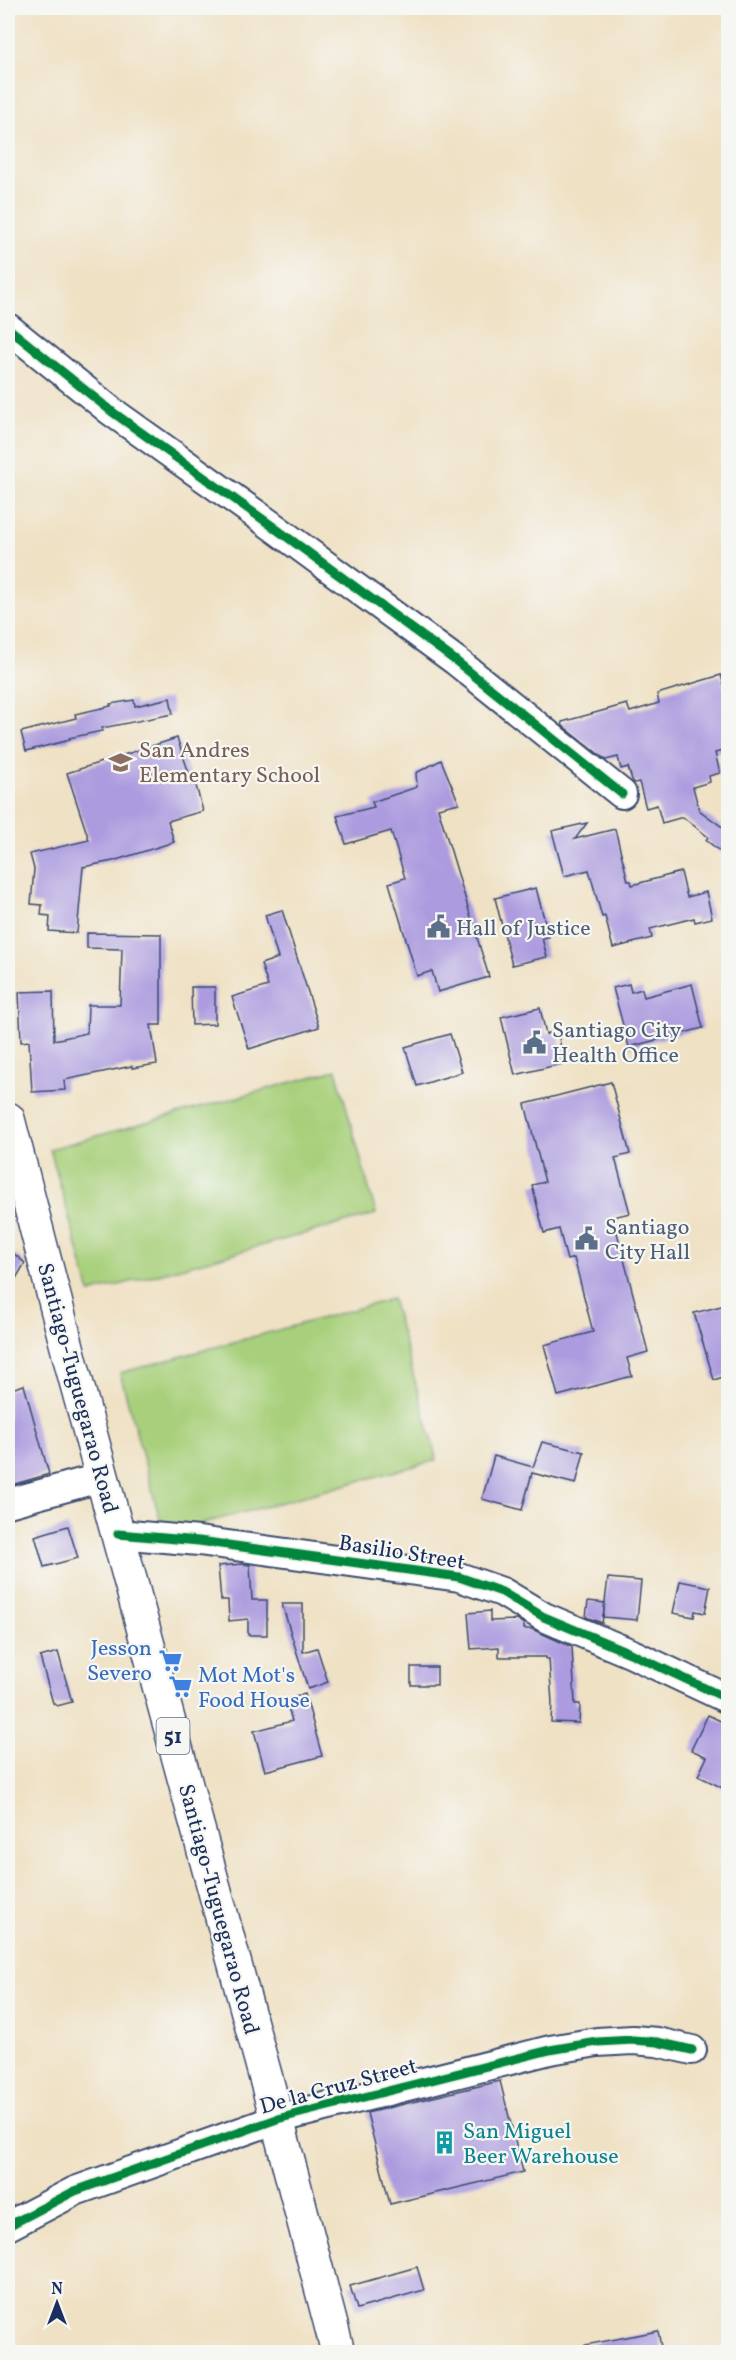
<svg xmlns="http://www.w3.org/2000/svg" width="736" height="2360" viewBox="0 0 736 2360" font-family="Vollkorn,serif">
<rect width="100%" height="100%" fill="#f6f6f2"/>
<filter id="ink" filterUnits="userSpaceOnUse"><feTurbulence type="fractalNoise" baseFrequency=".0167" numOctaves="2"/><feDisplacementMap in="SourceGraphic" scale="12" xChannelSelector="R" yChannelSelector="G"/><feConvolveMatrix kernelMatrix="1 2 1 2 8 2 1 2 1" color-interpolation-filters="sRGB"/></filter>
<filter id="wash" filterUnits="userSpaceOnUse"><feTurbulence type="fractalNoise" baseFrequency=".008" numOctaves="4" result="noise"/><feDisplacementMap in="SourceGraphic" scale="24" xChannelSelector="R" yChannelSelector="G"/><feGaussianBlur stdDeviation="1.35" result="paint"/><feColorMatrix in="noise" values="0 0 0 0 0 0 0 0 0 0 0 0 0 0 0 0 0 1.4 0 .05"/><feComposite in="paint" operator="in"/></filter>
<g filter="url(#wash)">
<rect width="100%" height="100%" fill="#efe1c4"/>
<!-- green -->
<g fill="#a8d07b" stroke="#62806c" stroke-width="1.5">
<polygon points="336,1070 376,1214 90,1293 50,1149"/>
<polygon points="392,1299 437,1460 164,1534 120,1373"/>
</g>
<g id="blocks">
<!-- building -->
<g fill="#ac9bdf">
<polygon points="721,675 729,702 729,749 715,753 720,773 709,776 710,782 693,787 699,810 729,832 729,846 722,853 706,840 708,837 683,817 662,823 657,805 646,808 639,782 634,783 632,780 628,767 621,769 618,757 606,760 563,726 562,722 627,704 630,712 659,703 657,694"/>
<polygon points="170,698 173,714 102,728 102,731 69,738 70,740 26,751 21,732 76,718 75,714 111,706 110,704 134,700 135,706"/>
<polygon points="177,738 190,776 193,775 203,811 168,821 174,842 113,861 83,867 77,933 49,931 50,916 41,915 42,905 31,904 34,869 30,854 89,840 67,773"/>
<polygon points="441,760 459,803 438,808 489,977 438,992 432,971 417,976 389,883 405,878 391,831 346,844 337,816 374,807 372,802 417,787 416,773"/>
<polygon points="587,823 575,839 615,829 628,881 631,881 632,885 681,872 687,897 706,892 712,918 695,922 694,918 650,929 652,938 613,948 605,916 602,917 589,870 564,876 552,831"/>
<polygon points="536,888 549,937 542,938 547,957 512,965 495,898"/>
<polygon points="282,910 319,1027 249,1049 232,997 268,986 261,964 278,958 265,915"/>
<polygon points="87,933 161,934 161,1025 151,1025 157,1064 132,1068 132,1066 64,1080 65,1090 32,1092 29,1041 21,1042 19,992 53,991 54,1040 87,1033 88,1005 120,1005 122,949 87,948"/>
<polygon points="629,984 631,992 642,989 644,997 692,984 703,1028 629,1047 613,988"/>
<polygon points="191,987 215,987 215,1024 192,1025"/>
<polygon points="540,1008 546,1034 557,1031 565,1063 515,1075 501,1017"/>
<polygon points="450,1034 462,1072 417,1086 405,1047"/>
<polygon points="611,1082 630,1154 615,1158 630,1213 613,1217 648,1352 627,1358 632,1376 558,1396 544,1345 593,1332 574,1258 567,1260 559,1229 544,1233 532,1185 545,1182 525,1104"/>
<polygon points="8,1249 25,1263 8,1292"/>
<polygon points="729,1304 729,1375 714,1380 694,1313"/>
<polygon points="24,1385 49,1474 8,1486 8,1390"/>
<polygon points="542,1442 584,1452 576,1484 532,1473 522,1510 482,1499 494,1456 533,1467"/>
<polygon points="68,1526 78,1558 44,1567 35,1536"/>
<polygon points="243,1564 250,1565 252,1600 267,1600 267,1635 248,1635 248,1619 229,1621 228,1600 221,1600 218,1566"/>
<polygon points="608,1578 641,1581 637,1620 603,1617"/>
<polygon points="680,1581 710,1587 705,1613 695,1611 694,1617 673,1613"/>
<polygon points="588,1601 605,1603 602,1623 586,1617"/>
<polygon points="282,1604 303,1604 303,1652 317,1648 328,1682 308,1689"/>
<polygon points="490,1611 490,1621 517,1620 524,1624 524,1629 532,1629 572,1647 575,1704 580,1704 579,1723 551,1722 552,1703 549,1659 546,1659 546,1657 499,1657 499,1647 471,1649 468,1613"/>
<polygon points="58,1652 72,1702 57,1706 53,1703 40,1657"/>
<rect x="411" y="1667" width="26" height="18"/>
<polygon points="305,1694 322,1756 265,1771 254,1731 292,1721 286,1700"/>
<polygon points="708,1715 729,1725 729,1791 698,1776 707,1757 691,1750"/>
<polygon points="500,2081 523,2172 390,2204 367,2113"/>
<polygon points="417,2267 424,2290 357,2309 350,2286"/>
<polygon points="658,2331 662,2352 586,2352 585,2345"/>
</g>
</g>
</g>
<g filter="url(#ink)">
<use href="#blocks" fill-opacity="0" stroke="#3b4a6d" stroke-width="1.5"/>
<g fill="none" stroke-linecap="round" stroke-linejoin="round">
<defs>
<g id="minor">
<polyline points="8,328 111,411 268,523 456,661 622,794"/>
<polyline points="8,1503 103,1477"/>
<polyline points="118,1534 199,1541 459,1577 502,1592 544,1617 630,1653 728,1699"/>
<polyline points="8,2226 75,2191 277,2119 550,2050 597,2042 633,2040 657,2042 692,2050"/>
</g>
<polyline id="major" points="8,1119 73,1370 277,2119 338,2352"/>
</defs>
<!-- minor casing -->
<use href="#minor" stroke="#3b4a6d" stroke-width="32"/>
<!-- major casing -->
<use href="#major" stroke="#3b4a6d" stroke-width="36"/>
<!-- minor -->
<use href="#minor" stroke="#fff" stroke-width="28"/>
<!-- major -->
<use href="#major" stroke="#fff" stroke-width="33"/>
<defs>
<g id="cycleway">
<polyline points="8,328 111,411 268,523 456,661 622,794"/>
<polyline points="118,1534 199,1541 459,1577 502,1592 544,1617 630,1653 728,1699"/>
<polyline points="8,2226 75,2191 277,2119 550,2050 597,2042 633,2040 657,2042 692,2050"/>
</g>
</defs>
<!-- cycleway casing -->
<use href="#cycleway" stroke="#f6f6f2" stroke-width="13"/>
<!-- cycleway -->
<use href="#cycleway" stroke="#00873e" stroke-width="9"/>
</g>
</g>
<!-- icons -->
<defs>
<symbol id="school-bare" viewBox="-9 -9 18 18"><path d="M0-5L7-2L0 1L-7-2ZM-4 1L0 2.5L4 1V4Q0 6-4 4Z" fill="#8d6e63" stroke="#f6f6f2" stroke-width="2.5" paint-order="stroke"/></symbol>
<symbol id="civic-bare" viewBox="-9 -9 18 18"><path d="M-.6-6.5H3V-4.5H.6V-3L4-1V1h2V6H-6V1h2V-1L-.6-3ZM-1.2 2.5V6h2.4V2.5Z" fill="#5c6f8a" stroke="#f6f6f2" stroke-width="2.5" paint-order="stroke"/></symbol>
<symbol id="supermarket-bare" viewBox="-9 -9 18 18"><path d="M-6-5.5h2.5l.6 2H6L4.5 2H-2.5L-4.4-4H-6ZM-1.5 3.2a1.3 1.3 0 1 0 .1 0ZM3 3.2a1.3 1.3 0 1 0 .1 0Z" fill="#3f7fe0" stroke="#f6f6f2" stroke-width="2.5" paint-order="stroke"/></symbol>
<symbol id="building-bare" viewBox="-9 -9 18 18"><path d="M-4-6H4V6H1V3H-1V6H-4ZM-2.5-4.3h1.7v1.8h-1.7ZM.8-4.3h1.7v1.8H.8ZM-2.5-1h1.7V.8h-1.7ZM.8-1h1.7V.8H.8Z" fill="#0f9aa8" stroke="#f6f6f2" stroke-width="2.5" paint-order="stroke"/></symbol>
</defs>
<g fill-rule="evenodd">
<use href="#school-bare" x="104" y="746" width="33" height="33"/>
<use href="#civic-bare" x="422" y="910" width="33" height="33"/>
<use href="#civic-bare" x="518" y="1026" width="33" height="33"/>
<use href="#civic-bare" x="570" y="1222" width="33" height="33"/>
<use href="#supermarket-bare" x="154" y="1644" width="33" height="33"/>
<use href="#supermarket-bare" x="164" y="1670" width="33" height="33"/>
<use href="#building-bare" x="428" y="2126" width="33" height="33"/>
</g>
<g text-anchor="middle" stroke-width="4.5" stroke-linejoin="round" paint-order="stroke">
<!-- shield labels -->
<rect fill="#f6f6f2" stroke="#5d6b8a" stroke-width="1.5" x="156.5" y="1718" width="33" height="36" rx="4.5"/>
<g font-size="21" font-weight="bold" fill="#1b2f5e">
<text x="173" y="1743">51</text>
</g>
<!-- education labels -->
<g font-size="22" fill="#785e54" stroke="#f6f6f2" text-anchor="start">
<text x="139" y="757">San Andres<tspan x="139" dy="25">Elementary School</tspan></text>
</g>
<!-- service labels -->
<g font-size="22" fill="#4e5e75" stroke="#f6f6f2" text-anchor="start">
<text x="456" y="935">Hall of Justice</text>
<text x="552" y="1037">Santiago City<tspan x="552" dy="25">Health Office</tspan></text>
<text x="605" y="1234">Santiago<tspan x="605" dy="25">City Hall</tspan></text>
</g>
<!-- street labels -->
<g font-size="22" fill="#1b2f5e" stroke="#f6f6f2">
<text transform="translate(79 1388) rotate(75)" y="8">Santiago-Tuguegarao Road</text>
<text transform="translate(402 1551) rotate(9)" y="8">Basilio Street</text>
<text transform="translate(220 1909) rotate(75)" y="8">Santiago-Tuguegarao Road</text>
<text transform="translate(338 2085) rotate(-15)" y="8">De la Cruz Street</text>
</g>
<!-- shop labels -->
<g font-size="22" fill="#366cbe" stroke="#f6f6f2" text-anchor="end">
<text x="152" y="1655">Jesson<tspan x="152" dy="25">Severo</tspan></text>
<text x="198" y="1682" text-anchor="start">Mot Mot's<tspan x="198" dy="25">Food House</tspan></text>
</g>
<!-- culture labels -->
<g font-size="22" fill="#0d838f" stroke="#f6f6f2" text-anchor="start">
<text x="463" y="2138">San Miguel<tspan x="463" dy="25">Beer Warehouse</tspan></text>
</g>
</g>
<!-- margin -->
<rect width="736" height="2360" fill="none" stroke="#f6f6f2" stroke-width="30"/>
<!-- north arrow -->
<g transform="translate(57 2303)" stroke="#f6f6f2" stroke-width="4.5" paint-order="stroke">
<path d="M0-4.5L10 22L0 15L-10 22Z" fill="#1b2f5e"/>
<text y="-9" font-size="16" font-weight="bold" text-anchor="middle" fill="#1b2f5e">N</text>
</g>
</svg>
